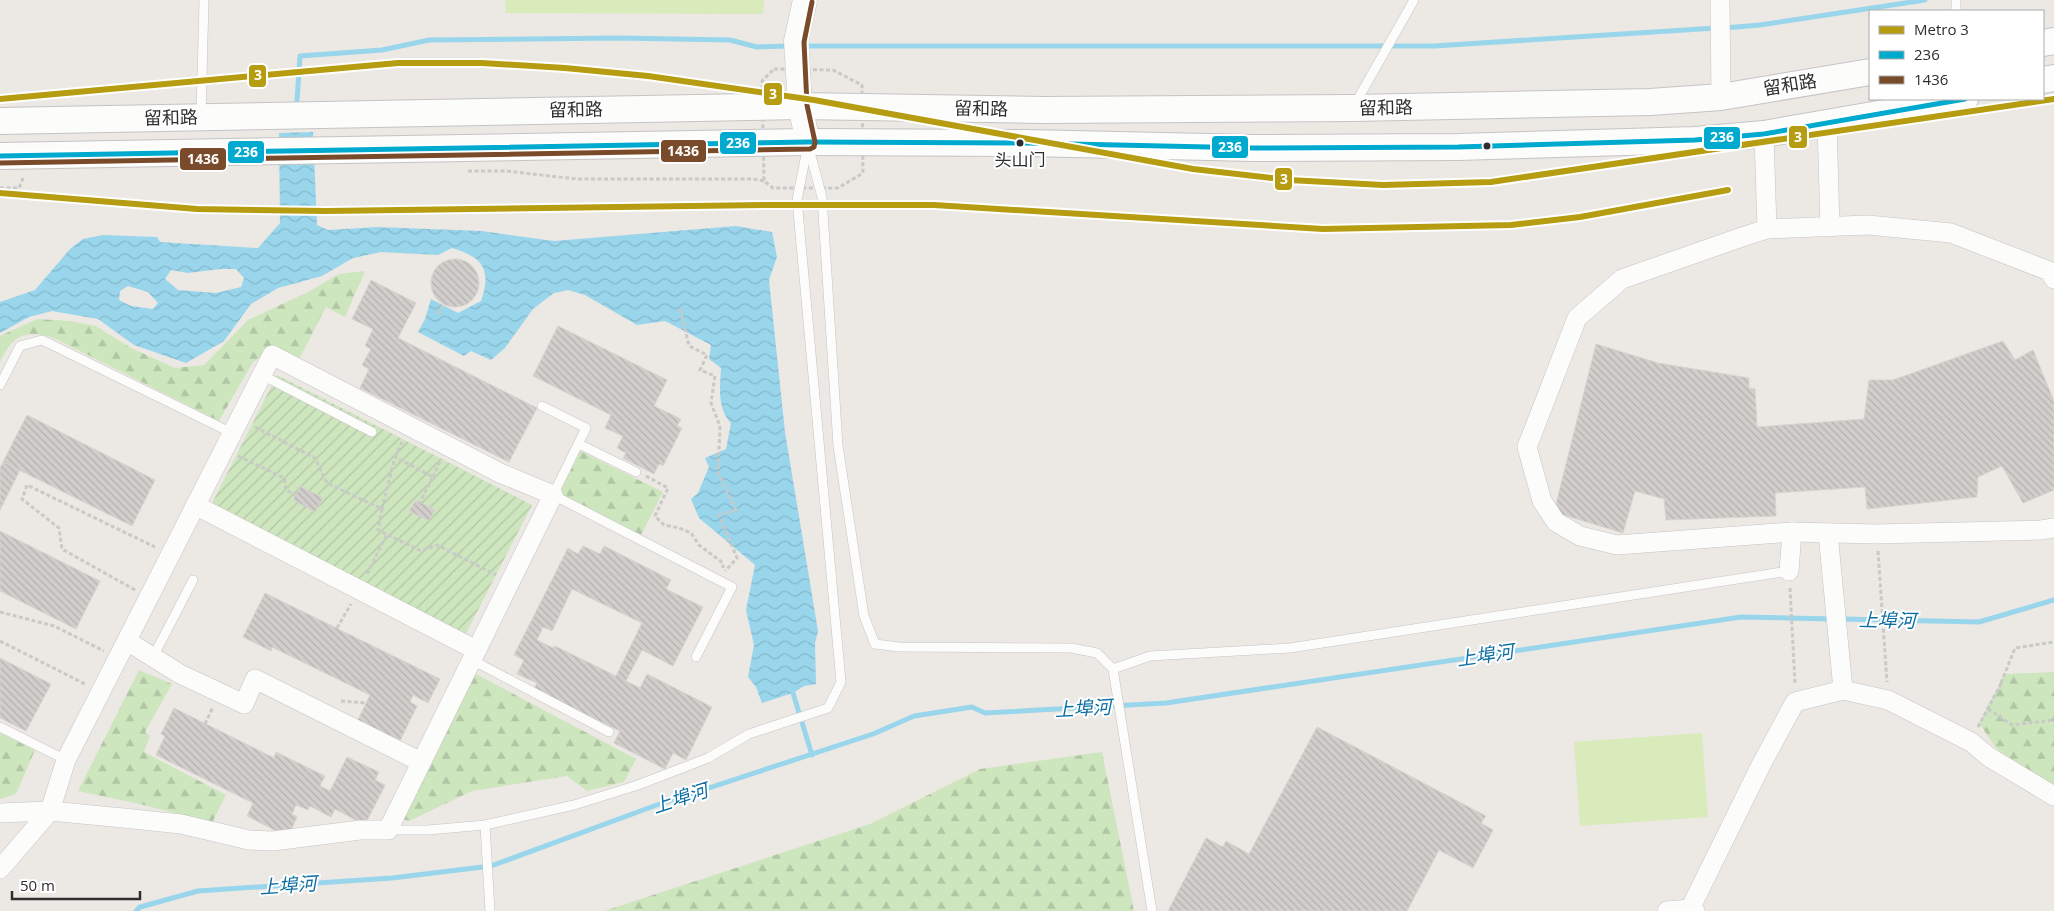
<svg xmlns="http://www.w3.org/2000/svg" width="2054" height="911" viewBox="0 0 2054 911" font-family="'Open Sans','Noto Sans SC',sans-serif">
<defs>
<pattern id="forest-firs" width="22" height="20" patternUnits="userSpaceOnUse" patternTransform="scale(1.25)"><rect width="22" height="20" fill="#cee6be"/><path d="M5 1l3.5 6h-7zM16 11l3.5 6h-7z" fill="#b1c6a4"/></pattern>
<pattern id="garden-furrows" width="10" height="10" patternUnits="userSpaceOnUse" patternTransform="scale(1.25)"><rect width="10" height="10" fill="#cee6be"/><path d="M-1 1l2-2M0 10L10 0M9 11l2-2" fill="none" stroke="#b1c6a4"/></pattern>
<pattern id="water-waves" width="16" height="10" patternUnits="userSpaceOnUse" patternTransform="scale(1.25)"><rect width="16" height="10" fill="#99d6ec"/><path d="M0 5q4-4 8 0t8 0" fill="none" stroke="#84b8cb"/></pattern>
<pattern id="building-back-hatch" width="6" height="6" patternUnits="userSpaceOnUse" patternTransform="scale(1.25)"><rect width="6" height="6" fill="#d1cecb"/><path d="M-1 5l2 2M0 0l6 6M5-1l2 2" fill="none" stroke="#b4b1af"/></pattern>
</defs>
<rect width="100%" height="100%" fill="#ece8e4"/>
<!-- forest -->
<g fill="url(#forest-firs)">
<path d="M365 271 345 317 326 307 297 363 271 350 253 362 219 421 54 338C25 329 13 335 0 362V336L37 319 69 321 96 326 131 348 175 368 204 365 248 320 308 292 339 274Z"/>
<polygon points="580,451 663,492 641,535 559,494"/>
<polygon points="139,670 172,684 145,732 150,736 144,752 226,795 212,823 144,805 78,791"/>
<polygon points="2054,672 2054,788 2005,761 1979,723 2005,674"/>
<polygon points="476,674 636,759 624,782 587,791 567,776 472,791 409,821 399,818 432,751"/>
<polygon points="0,733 35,750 16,794 0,799"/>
<polygon points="1102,752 1134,911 604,911 870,824 980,769"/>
</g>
<!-- garden -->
<polygon fill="url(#garden-furrows)" points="277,375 532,505 463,639 209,509"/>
<!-- pitch -->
<g fill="#d9eabb">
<polygon points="505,0 764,0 763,14 506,13"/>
<polygon points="1702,733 1708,817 1580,826 1574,742"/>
</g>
<!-- water -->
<path fill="url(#water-waves)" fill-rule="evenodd" d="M313 132 317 225 328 230 378 227 481 231 554 241 736 226 772 232 777 257 769 280 785 432 818 631 815 643 816 684 804 686 793 693 762 703 756 687 748 677 754 645 746 610 755 565 699 518 691 499 698 493 709 467 705 458 726 449 731 423C717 409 720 387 721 368L709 359 711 345 665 321 637 325 585 295 568 290 554 293 533 309 505 348 491 360 471 351 464 356 418 332 425 319 431 299 458 313 481 301C492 270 483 257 452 248L438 255 381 252 353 258 322 276 278 288 251 304 224 341 186 363 134 345 98 319 52 311 29 317 0 333V302L35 290 70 249 83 239 103 235 157 237 160 242 258 248 280 223 279 133ZM221 269H236L244 278 241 287 216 293 178 290 165 279 171 270 188 273ZM128 286 148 292 158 303 153 309 131 306 119 300 120 291Z"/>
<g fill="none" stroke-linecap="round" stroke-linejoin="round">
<!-- stream -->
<g stroke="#99d6ec" stroke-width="5">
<polyline points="1724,28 1760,25 1925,0"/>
<polyline points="802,46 1434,46 1716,28"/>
<polyline points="297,101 300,56 382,50 429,40 618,38 730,40 757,47 789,46"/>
<polyline points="1840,619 1979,622 2054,600"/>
<polyline points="793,693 812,755"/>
<polyline points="136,911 140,907 198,891 392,878 491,866 654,806 873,734 914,716 972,707 985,713 1166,703 1741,617 1832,619"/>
</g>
</g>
<!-- building -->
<g fill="url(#building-back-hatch)" stroke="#d7d4d0" fill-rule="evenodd">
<circle cx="455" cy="283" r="24"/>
<polygon points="371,280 416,303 398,338 537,408 509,462 360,388 369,369 362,365 371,349 365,346 373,329 352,319"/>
<polygon points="558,326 667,380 654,406 681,419 677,426 682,428 663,466 659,464 654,474 623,458 626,453 617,448 623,436 605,428 611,415 533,376"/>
<polygon points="2003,341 2015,360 2033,350 2054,401 2054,490 2023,503 2002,466 1978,477 1977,497 1867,509 1865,487 1775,493 1776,516 1666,520 1664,499 1635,491 1623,533 1554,512 1596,344 1658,363 1749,378 1749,388 1755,389 1757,427 1864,419 1869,380 1893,380"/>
<polygon points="27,415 155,480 132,526 3,462"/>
<polygon points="3,462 20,470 0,510 0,468"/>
<polygon points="300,486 323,498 315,512 293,500"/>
<polygon points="416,500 435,510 429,521 409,511"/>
<polygon points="0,531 100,581 76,629 0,591"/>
<path d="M583 546 600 554 604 546 671 580 666 589 703 607 673 666 642 650 626 681 640 688 647 674 712 707 686 760 673 753 665 769 614 743 620 731 534 689 537 683 517 674 524 660 514 655 568 548 578 554ZM572 589 642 623 616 676 555 646 553 648 537 640 543 627 552 631Z"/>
<polygon points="265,593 440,679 428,703 413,695 410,702 417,706 399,743 357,722 370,695 272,647 271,651 243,637"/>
<polygon points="0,658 51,684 26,731 0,718"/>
<polygon points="174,708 274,758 276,752 325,776 320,786 330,791 347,757 379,772 375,780 385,785 365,825 335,809 331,817 310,806 308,810 296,805 292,814 297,817 288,837 247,816 253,803 156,755 165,736 161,734"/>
<polygon points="1317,727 1486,816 1481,823 1493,830 1473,868 1439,850 1407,911 1168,911 1206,838 1223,847 1226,841 1249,854"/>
</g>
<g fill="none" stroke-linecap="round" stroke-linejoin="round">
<defs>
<g id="service">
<polyline points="1956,0 1956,11"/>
<polyline points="1355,104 1414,0"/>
<polyline points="201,115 204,0"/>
<polyline points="808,145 822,197 838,446 864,616 875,644 899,647 1071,648 1097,653 1113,669 1152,911"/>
<polyline points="262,375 372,432"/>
<polyline points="0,385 20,346 42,340 232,433"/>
<polyline points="542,406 586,428 553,495 732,587 696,657"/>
<polyline points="579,444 636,472"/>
<polyline points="153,657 193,580"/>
<polyline points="472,660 609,732"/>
<polyline points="1113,669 1150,656 1290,648 1789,571"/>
<polyline points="0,727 66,760"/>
<polyline points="485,825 490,911"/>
<polyline points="388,830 428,830 485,825 574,805 638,785 708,758 749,734 828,708 841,682 797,200 808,144"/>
</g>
<g id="minor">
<polyline points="1720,0 1721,97"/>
<polyline points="1827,123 1830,227"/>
<polyline points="1764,134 1767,229"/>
<polyline points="2054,279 2049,271 1951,233 1868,225 1767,229 1742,237 1622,279 1577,318 1527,447 1542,501 1556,522 1580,536 1617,545 1792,532 1876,534 2041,530 2054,528"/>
<polyline points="195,505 476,650"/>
<polyline points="1828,533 1843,690"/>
<polyline points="1789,571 1792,532"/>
<polyline points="127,641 180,674 244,704 255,679 421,762"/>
<polyline points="0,813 50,811 123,818 181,824 249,840 273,841 360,830 388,830 553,495 500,473 272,355 66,760 50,811 0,869"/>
<polyline points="1690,909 1761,765 1795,702 1843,690 1888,700 1971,742 1989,757 2054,796"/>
<polyline points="1667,911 1690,909 1695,911"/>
</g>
<polyline id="tertiary" points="805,0 796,41 800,106 808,142"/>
<g id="secondary">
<polyline points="2043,43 2054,41"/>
<polyline points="2043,80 2054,78"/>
<polyline points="0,121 800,106 1043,110 1353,108 1650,102 1721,97 1870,72"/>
<polyline points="0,156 808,142 1026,143 1254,148 1458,147 1695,140 1764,134 1965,99"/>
</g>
</defs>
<!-- service casing -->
<use href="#service" stroke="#c5c4c5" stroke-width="10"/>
<!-- minor casing -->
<use href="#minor" stroke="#c5c4c5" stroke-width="20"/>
<!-- tertiary casing -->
<use href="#tertiary" stroke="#c5c4c5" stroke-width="25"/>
<!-- secondary casing -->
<use href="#secondary" stroke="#c5c4c5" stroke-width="28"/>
<!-- path -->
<g stroke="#c9c9c8" stroke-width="3" stroke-dasharray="4 2.5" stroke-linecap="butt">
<polygon points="774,69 833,70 862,85 863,173 838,188 773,188 764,181 762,81"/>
<polyline points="468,171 506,171 577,179 753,179 764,181"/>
<polyline points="0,188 19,188 24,176"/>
<polyline points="680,309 689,346 707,355 700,370 715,376 711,403 720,426 718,472 736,510 719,515 737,558 725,571"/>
<polyline points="437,314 444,304"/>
<polyline points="255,427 315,458 327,483 382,509 395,457 433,477 420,502"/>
<polyline points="238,456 284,478 286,490 295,495"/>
<polyline points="395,457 402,442"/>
<polyline points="646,476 668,488 655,516 664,525 679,528 691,533 699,545 723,563 723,568"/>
<polyline points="433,477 440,461"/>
<polyline points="382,509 378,530 421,551 437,545 496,575"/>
<polyline points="1878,551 1887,682"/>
<polyline points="367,574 387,534"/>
<polyline points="1790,588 1795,684"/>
<polyline points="135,590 62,549 59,528 22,499 27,485 155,547"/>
<polyline points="0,612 54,626 104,651"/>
<polyline points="337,628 351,604"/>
<polyline points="0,641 87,685"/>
<polyline points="2001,683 2015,648 2054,642"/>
<polyline points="341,701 366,703"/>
<polyline points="1988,709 2012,725 2054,720"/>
<polyline points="205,724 213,707"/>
<polyline points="1978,727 2002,682"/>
</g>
<!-- service -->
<use href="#service" stroke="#fcfcfb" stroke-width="9"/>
<!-- minor -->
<use href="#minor" stroke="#fcfcfb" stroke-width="19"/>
<!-- tertiary -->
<use href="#tertiary" stroke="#fcfcfb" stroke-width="24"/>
<!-- secondary -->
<use href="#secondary" stroke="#fcfcfb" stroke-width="26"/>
<defs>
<polyline id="bus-1" points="0,156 808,142 1026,143 1254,148 1458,147 1695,140 1764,134 1965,99"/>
<polyline id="bus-2" points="0,163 810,149 814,147 815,142 807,105 804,42 812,2"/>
</defs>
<!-- bus-1 casing -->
<use href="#bus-1" stroke="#fff" stroke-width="9"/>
<!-- bus-2 casing -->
<use href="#bus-2" stroke="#fff" stroke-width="9"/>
<!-- bus-1 -->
<use href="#bus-1" stroke="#00a9ce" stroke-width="5"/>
<!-- bus-2 -->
<use href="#bus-2" stroke="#7a4b2a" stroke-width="5"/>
<defs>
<g id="metro-1">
<polyline points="0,99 398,63 482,63 565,68 648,76 814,100 1193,169 1289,180 1383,185 1491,182 2054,99"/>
<polyline points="0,193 197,209 326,211 764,205 934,205 1323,229 1511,225 1580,217 1728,190"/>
</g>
</defs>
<!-- metro-1 casing -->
<use href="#metro-1" stroke="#fff" stroke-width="10"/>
<!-- metro-1 -->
<use href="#metro-1" stroke="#b69c10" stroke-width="6"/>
</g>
<!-- markers -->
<g fill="#2e2e2e" stroke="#fff" stroke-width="2">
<circle cx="1020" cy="143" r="4.5"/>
<circle cx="1487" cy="146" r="4.5"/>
</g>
<g text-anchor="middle" stroke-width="4" stroke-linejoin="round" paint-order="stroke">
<!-- bus labels -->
<g font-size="17" fill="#2e2e2e" stroke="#fff">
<text x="1020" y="166">头山门</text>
</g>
<!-- street labels -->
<g font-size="18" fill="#2e2e2e" stroke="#fff">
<text transform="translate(1790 85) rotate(-9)" y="6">留和路</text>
<text transform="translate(1386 108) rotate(-1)" y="6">留和路</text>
<text transform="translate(981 109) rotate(1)" y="6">留和路</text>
<text transform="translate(576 110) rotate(-1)" y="6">留和路</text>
<text transform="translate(171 118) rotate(-1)" y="6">留和路</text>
</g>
<!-- water labels -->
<g font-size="19" font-style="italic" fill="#0d6fa3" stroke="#fff">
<text transform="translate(1887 620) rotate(1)" y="7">上埠河</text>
<text transform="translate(1485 655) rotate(-8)" y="7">上埠河</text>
<text transform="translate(1083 708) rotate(-3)" y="7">上埠河</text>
<text transform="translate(680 798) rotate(-18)" y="7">上埠河</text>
<text transform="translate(288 885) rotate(-4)" y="7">上埠河</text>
</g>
</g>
<g stroke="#fff" stroke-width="2">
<rect x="248" y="64" width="19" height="24" rx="5" fill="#b69c10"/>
<rect x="763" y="82" width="20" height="24" rx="5" fill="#b69c10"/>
<rect x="1788" y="125" width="20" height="24" rx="5" fill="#b69c10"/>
<rect x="1703" y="126" width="38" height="24" rx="5" fill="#00a9ce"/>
<rect x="719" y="131" width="38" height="24" rx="5" fill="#00a9ce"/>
<rect x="1211" y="135" width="38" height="24" rx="5" fill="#00a9ce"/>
<rect x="660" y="139" width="47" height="24" rx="5" fill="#7a4b2a"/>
<rect x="227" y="140" width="38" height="24" rx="5" fill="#00a9ce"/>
<rect x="179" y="147" width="48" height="24" rx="5" fill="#7a4b2a"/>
<rect x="1274" y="167" width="19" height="24" rx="5" fill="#b69c10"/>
</g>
<g font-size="14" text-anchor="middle" font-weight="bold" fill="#fff">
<text x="258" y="80">3</text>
<text x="773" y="99">3</text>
<text x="1798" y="142">3</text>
<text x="1722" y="142">236</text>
<text x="738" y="148">236</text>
<text x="1230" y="152">236</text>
<text x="683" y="156">1436</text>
<text x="246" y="157">236</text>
<text x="203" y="164">1436</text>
<text x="1284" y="184">3</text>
</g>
<!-- legend -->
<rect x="1869" y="10" width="175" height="90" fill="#ffffff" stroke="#ababab"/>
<rect x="1879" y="26" width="25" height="8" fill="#b69c10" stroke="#ababab"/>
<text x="1914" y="35" font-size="15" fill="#2e2e2e">Metro 3</text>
<rect x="1879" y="51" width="25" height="8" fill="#00a9ce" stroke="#ababab"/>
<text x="1914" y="60" font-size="15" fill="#2e2e2e">236</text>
<rect x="1879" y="76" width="25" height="8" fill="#7a4b2a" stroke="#ababab"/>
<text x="1914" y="85" font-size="15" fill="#2e2e2e">1436</text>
<!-- scale -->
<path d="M12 891v8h128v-8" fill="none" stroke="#2e2e2e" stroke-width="2.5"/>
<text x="20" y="891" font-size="15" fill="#2e2e2e" stroke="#ffffff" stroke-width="4" paint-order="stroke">50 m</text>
</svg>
